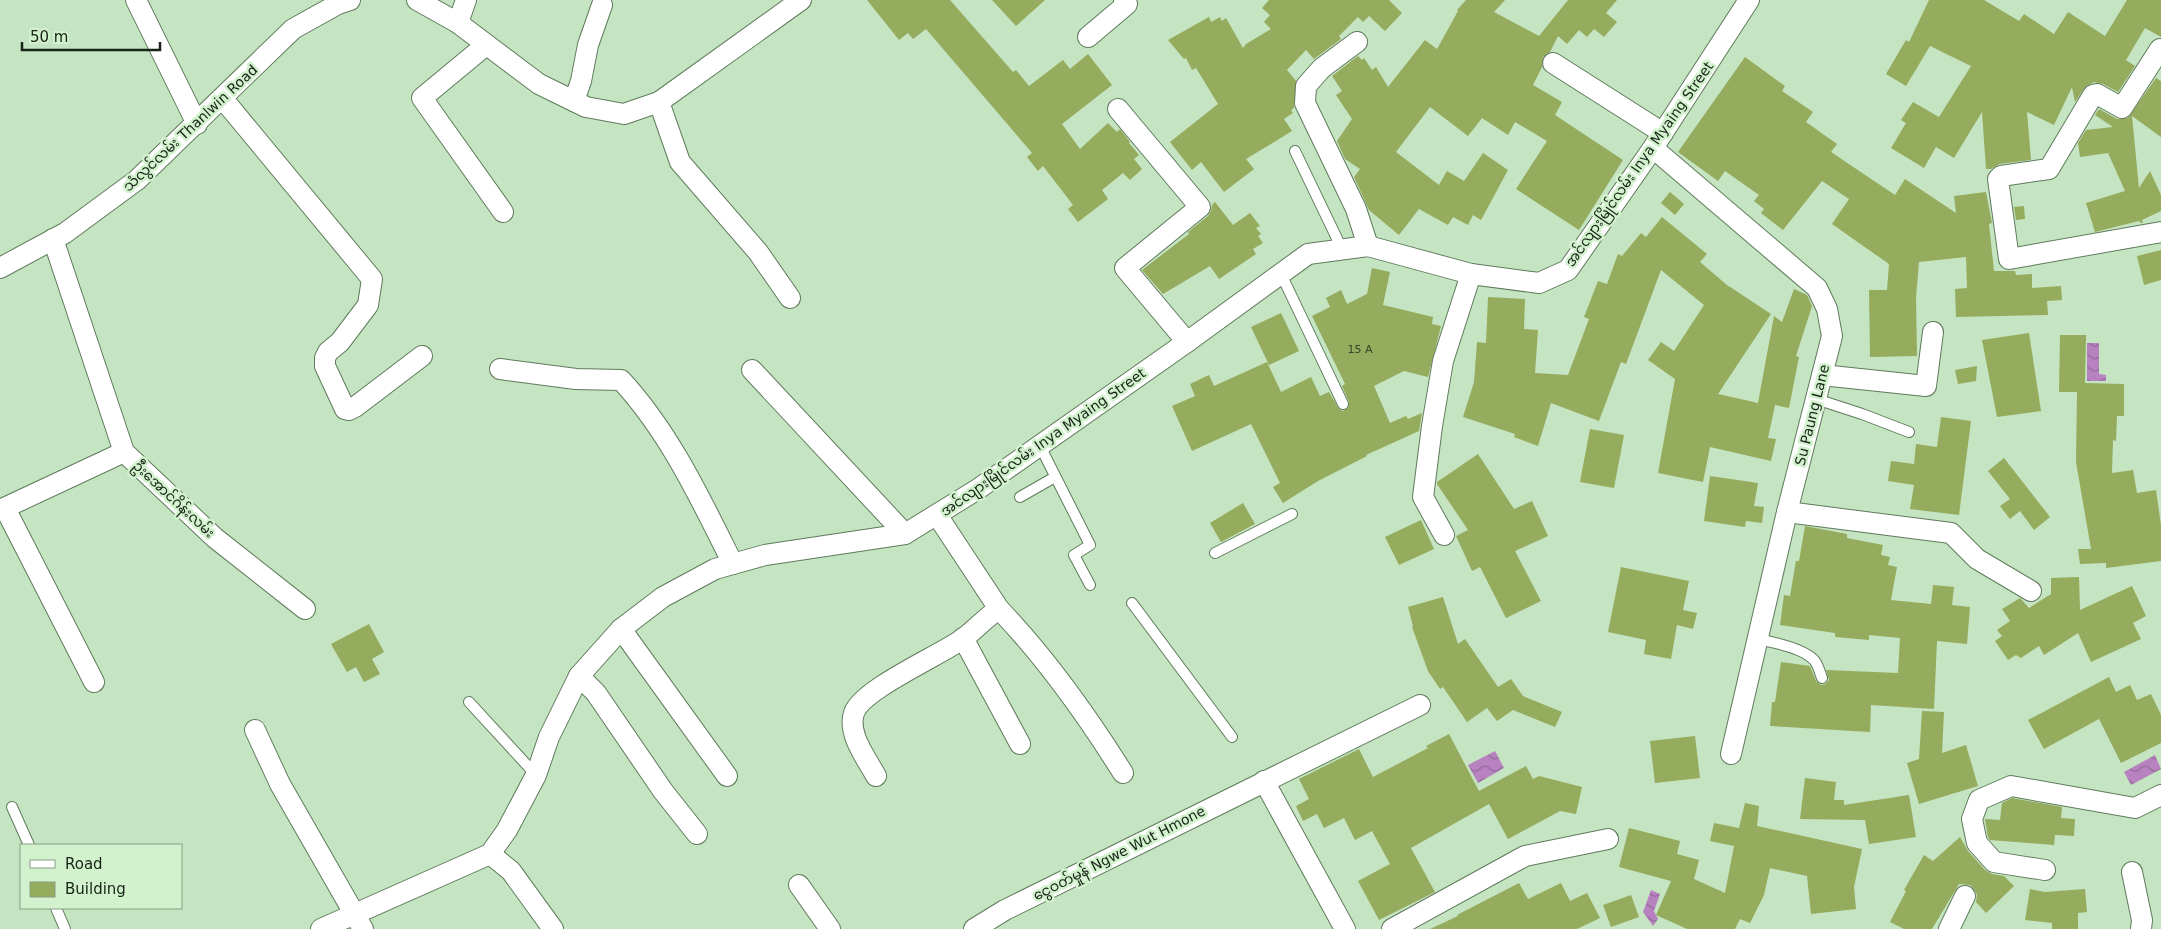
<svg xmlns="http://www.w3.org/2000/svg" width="2161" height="929" viewBox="0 0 2161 929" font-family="'DejaVu Sans','Noto Sans Myanmar',sans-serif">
<defs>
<pattern id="water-waves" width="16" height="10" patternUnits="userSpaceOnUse" patternTransform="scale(1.25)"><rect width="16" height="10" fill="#b882c0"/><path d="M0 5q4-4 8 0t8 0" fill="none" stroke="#956a9b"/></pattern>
</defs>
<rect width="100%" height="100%" fill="#c5e4c1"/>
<!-- water -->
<g fill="url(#water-waves)">
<polygon points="2087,343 2099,343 2099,374 2106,375 2106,381 2087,381"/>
<polygon points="1495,751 1504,768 1478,783 1468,765"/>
<polygon points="2155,755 2161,769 2131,785 2124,772"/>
<polygon points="1651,890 1660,894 1654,911 1658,919 1653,926 1643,912"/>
</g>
<!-- building -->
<g fill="#95ab5d">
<polygon points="867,0 950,0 1013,72 1016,70 1029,86 1063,60 1070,69 1088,54 1112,85 1062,124 1080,149 1108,123 1117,132 1120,129 1130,142 1129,143 1139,155 1134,159 1142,169 1130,180 1123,173 1102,190 1108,199 1078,222 1068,209 1073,205 1043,166 1038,171 1027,157 1032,153 926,29 913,39 908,33 899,40"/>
<polygon points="992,0 1045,0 1016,26"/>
<polygon points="1269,0 1389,0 1402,13 1385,31 1369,16 1363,22 1358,17 1339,36 1341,39 1314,59 1306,50 1287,70 1296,81 1294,108 1291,110 1293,113 1284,119 1292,131 1246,159 1254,169 1224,192 1201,162 1192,170 1170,142 1218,104 1196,68 1192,70 1186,58 1184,59 1168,40 1209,17 1211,22 1220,17 1222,21 1226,18 1243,48 1246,44 1271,29 1264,22 1270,15 1262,8"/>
<polygon points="1466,0 1505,0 1494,12 1539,36 1568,0 1617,0 1606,13 1617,22 1604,37 1594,29 1587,37 1579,30 1567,44 1558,36 1550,52 1543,57 1542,67 1533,85 1562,102 1555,115 1623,160 1579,230 1516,189 1547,141 1515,122 1508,135 1482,118 1468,136 1430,107 1396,152 1439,185 1447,171 1464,181 1483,153 1508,170 1481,220 1473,215 1468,225 1453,217 1448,225 1419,209 1399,235 1369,210 1354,177 1360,169 1345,159 1337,141 1352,119 1336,95 1342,91 1332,76 1358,56 1362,60 1364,58 1372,70 1376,67 1388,87 1425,40 1437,49 1458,11 1457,10"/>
<polygon points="1929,0 1984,0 2019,21 2024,14 2054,34 2068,12 2105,36 2127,0 2161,0 2161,37 2145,28 2126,60 2135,66 2118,92 2103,84 2094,82 2086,86 2075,102 2072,87 2054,125 2027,112 2031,160 1999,164 1991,169 1986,169 1982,112 1954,158 1936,147 1924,168 1891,148 1906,123 1901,120 1913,102 1939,117 1971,66 1930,46 1906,86 1886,74 1906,40 1909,42"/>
<polygon points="1745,57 1785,86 1782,91 1813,112 1806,122 1837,144 1831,152 1895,195 1905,179 1956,213 1954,196 1986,192 1992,223 1989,224 1994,271 2015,271 2016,275 2032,274 2032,288 2061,286 2062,300 2047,301 2048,315 1956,317 1955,289 1967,288 1966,257 1919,262 1916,298 1917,356 1870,357 1869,290 1887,290 1889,264 1832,224 1849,199 1822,181 1783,230 1761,213 1764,209 1754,201 1759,195 1725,171 1718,181 1678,152"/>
<polygon points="2156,78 2161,81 2161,137 2132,116 2139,188 2150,171 2161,195 2161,211 2142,220 2143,223 2141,223 2139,221 2095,232 2086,203 2125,191 2108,153 2080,157 2078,143 2086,130 2113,127 2095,115 2099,109 2117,119 2128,118"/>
<polygon points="1670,192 1684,204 1675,215 1661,203"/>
<polygon points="1215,202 1233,225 1250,213 1260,226 1256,228 1261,234 1258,236 1263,243 1253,249 1256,254 1219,279 1210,266 1163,294 1142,270 1189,234 1188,232 1208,216 1211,211 1212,205"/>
<polygon points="2024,206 2025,219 2016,220 2014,207"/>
<polygon points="1662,217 1707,254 1700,262 1727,285 1771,314 1718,394 1758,403 1774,316 1782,322 1794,289 1807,295 1812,306 1796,356 1799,357 1789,408 1775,405 1768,438 1776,439 1771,461 1710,447 1703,482 1658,473 1675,379 1648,360 1661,342 1674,351 1704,305 1661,270 1626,364 1621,362 1599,421 1551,403 1538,446 1514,437 1515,434 1463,417 1474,382 1477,342 1486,343 1488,297 1525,299 1524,329 1538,330 1535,373 1568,375 1589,319 1584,317 1598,281 1607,284 1618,254 1622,256 1641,233 1646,237"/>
<polygon points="2161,250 2161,280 2144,285 2137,256"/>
<polygon points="1372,268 1390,272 1383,305 1433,317 1432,324 1441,326 1428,377 1404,371 1374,386 1390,423 1406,416 1408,419 1422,413 1419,431 1366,455 1367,456 1318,481 1283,503 1273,487 1280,483 1251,424 1192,451 1172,406 1195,396 1190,384 1209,375 1214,386 1267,362 1281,392 1311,377 1320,396 1329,392 1339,409 1343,411 1348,408 1349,402 1342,386 1345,384 1312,316 1330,307 1326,298 1341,290 1347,304 1367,294"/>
<polygon points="1281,313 1299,351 1269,365 1251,327"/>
<polygon points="2029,333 2041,411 1997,417 1982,340"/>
<polygon points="2060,335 2086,335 2085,383 2124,384 2124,416 2117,416 2116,441 2113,440 2112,473 2133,470 2137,493 2156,490 2161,525 2161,561 2106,568 2106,563 2080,564 2078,549 2091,549 2076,462 2077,392 2059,392"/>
<polygon points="1977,366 1976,381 1958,384 1955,370"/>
<polygon points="1941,417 1971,421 1959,515 1910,509 1914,485 1888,481 1891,461 1914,464 1916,444 1937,447"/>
<polygon points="1590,429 1624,435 1614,488 1580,482"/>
<polygon points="1478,454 1514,509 1532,501 1548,536 1515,551 1541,601 1506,618 1480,567 1472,571 1456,536 1468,530 1437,484 1437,482"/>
<polygon points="2004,458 2050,517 2034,530 2020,511 2010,519 2000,506 2010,499 1988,471"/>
<polygon points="1710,476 1758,483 1754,506 1764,507 1762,523 1746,521 1745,527 1704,521"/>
<polygon points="1243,503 1255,524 1221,542 1210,523"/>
<polygon points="1421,520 1434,549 1399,565 1385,537"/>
<polygon points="1805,526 1847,534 1847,538 1883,545 1881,555 1890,557 1888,565 1897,567 1891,600 1931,604 1933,585 1954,587 1952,605 1970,607 1967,644 1937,641 1934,709 1871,705 1870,732 1770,726 1772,702 1775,702 1781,662 1810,666 1816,681 1821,685 1825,684 1829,680 1826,670 1898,673 1900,638 1869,635 1869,640 1835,637 1835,633 1780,625 1784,595 1790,596 1796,561 1799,561"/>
<polygon points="1621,567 1689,581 1683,610 1697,613 1693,629 1677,625 1671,659 1644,654 1646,640 1608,632"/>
<polygon points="2079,577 2080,610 2132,586 2146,616 2133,623 2141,639 2091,662 2078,633 2044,655 2039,646 2021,658 2016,655 2008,660 1995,641 2002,636 1997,630 2010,621 2002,609 2020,598 2029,608 2051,594 2051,578"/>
<polygon points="1443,597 1458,644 1465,639 1498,687 1511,679 1523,696 1562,712 1555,727 1513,710 1497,721 1487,708 1467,722 1443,687 1440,689 1428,671 1412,627 1413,626 1408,607"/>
<polygon points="369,624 384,652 372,659 380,674 364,682 356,667 347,672 331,644"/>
<polygon points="2109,677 2116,692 2130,685 2137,700 2151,694 2161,715 2161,743 2121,763 2099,719 2044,749 2028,720"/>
<polygon points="1922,711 1944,712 1942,753 1966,745 1978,786 1919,804 1907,763 1919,759"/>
<polygon points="1449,734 1479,791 1526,766 1533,779 1539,776 1582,787 1576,814 1560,811 1508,839 1489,804 1411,848 1435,892 1379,920 1358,881 1390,864 1372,831 1355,840 1344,818 1324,828 1317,814 1303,821 1296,806 1309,799 1299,779 1359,749 1373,777 1428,748 1426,746"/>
<polygon points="1695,736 1700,778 1655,783 1650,741"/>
<polygon points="1805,778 1836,782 1834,800 1844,800 1844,805 1909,795 1916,837 1869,844 1865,820 1800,819"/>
<polygon points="2012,798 2062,807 2061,818 2075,819 2074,836 2055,835 2054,845 1990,840 1988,837 1985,819 2000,820 2002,803"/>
<polygon points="1745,803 1759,806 1757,826 1862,849 1854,887 1856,909 1811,914 1807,876 1770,868 1764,895 1750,923 1740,919 1735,929 1687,929 1656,915 1671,881 1619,867 1629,828 1680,841 1677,854 1699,860 1694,879 1725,893 1734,846 1710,841 1714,823 1739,828"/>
<polygon points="1960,837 1968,851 1985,870 1992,874 2004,876 2014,886 1986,913 1976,902 1977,895 1974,889 1970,885 1959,884 1932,929 1904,929 1890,922 1906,891 1904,890 1924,855 1933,861"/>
<polygon points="1519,883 1528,899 1561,883 1570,901 1587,893 1600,918 1577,929 1430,929 1458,916 1457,915"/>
<polygon points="2030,889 2045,892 2085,889 2087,912 2078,913 2078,929 2052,929 2052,923 2025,920"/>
<polygon points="1631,895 1639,917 1611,927 1603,905"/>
</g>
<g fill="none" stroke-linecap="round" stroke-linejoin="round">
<defs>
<g id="lane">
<polyline points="1295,151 1342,249"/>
<polyline points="1281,274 1343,404"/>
<polyline points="1816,399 1862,414 1909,432"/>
<polyline points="1040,446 1090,545 1074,555 1090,585"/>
<polyline points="1020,497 1055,477"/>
<polyline points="1215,553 1292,514"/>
<polyline points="1132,603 1232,737"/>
<path d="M1757 639C1773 642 1803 648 1814 660 1818 664 1820 673 1822 678"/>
<polyline points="469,702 536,775"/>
<polyline points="12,807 29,845"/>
<polyline points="56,908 65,929"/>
</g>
<g id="street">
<polyline points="136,0 197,124"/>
<polyline points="417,0 458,23 539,84 586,107 624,114 659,102 801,0"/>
<polyline points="458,23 466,0"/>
<polyline points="1088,37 1127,4 1124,0"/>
<polyline points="1357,42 1322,68 1306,86 1305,103 1356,209 1368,246"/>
<polyline points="486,45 422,98 503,212"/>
<polyline points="2160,49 2122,108 2097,94 2093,95 2049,169 2001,176 1998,179 2009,259 2161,232"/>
<polyline points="1553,63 1663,133"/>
<polyline points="223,99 372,279 368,305 340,342 328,352 325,358 325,366 345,409 349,410 355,407 422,356"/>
<polyline points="574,101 581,81 588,45 602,5"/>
<polyline points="659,102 680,162 758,252 790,298"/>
<polyline points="1118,109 1200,207 1125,268 1187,342"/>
<polyline points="1653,148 1817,288 1827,309 1832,336 1787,512 1731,754"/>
<polyline points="53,239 124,452 215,538 305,609"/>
<polyline points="0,268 65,233 137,180 293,29 338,4 350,0"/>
<path d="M500 369 576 379 621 380C670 433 701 500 733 564"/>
<polyline points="752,370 905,534"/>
<polyline points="1822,375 1926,386 1933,332"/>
<polyline points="5,508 94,682"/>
<polyline points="0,510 124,452"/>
<polyline points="1787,512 1951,533 1977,559 2031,591"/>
<polyline points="1444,535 1423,497 1432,426 1443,361 1471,274"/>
<path d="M999 609C1047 659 1086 714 1123 773"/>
<polyline points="621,629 727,776"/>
<polyline points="963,638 1020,744"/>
<polyline points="579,676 596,693 663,791 697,834"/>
<polyline points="255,730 280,784 363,929"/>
<path d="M876 776C867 759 847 734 854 713 862 689 941 655 964 638 976 629 986 617 999 609L937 515"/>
<polyline points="1264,781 1345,929"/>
<polyline points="490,854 511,871 553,929"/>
<polyline points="2045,870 1994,862 1977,843 1972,819 1979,800 2011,786 2135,808 2161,795"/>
<polyline points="2132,872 2142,920 2141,929"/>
<polyline points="799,885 830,929"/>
<polyline points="321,929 490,854 507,830 536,775 549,737 579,676 621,629 663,597 715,569 765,555 905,534 978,489 1187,342 1308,254 1368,246 1471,274 1539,283 1568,270 1653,148 1749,0"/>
<polyline points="974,929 1005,910 1420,705"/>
<polyline points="1392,929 1525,856 1608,839"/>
<polyline points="1949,929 1965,896"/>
</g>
</defs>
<!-- lane casing -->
<use href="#lane" stroke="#5f7b5c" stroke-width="12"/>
<!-- street casing -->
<use href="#street" stroke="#5f7b5c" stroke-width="22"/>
<!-- lane -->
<use href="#lane" stroke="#fff" stroke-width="10"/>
<!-- street -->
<use href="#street" stroke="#fff" stroke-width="20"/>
</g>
<g text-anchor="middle" stroke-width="5" stroke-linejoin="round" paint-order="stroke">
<!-- number labels -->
<g font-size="11" fill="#364528">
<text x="1360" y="353">15 A</text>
</g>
<!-- street labels -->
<g font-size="14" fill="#172316" stroke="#d2f1cd">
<text transform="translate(190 128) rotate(-43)" y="5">သံလွင်လမ်း Thanlwin Road</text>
<text transform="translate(1639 164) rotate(-55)" y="5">အင်လျားမြိုင်လမ်း Inya Myaing Street</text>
<text transform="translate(1812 415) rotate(-76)" y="5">Su Paung Lane</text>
<text transform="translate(1043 442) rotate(-35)" y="5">အင်လျားမြိုင်လမ်း Inya Myaing Street</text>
<text transform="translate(174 499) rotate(43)" y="5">ဦးအောင်ဂိန်းလမ်း</text>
<text transform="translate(1119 853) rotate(-27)" y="5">ငွေဝတ်မှုန် Ngwe Wut Hmone</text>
</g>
</g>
<!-- legend -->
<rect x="20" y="844" width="162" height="65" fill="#d2f1cd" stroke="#879f84"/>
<rect x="30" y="860" width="25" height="8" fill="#ffffff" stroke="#879f84"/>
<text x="65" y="869" font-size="15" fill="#172316">Road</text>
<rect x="30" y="882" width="25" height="15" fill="#95ab5d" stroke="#879f84"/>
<text x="65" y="894" font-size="15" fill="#172316">Building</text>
<!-- scale -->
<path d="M22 42v8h138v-8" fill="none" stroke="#172316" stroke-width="2.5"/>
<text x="30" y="42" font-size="15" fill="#172316" stroke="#d2f1cd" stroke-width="4" paint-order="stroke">50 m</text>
</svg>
